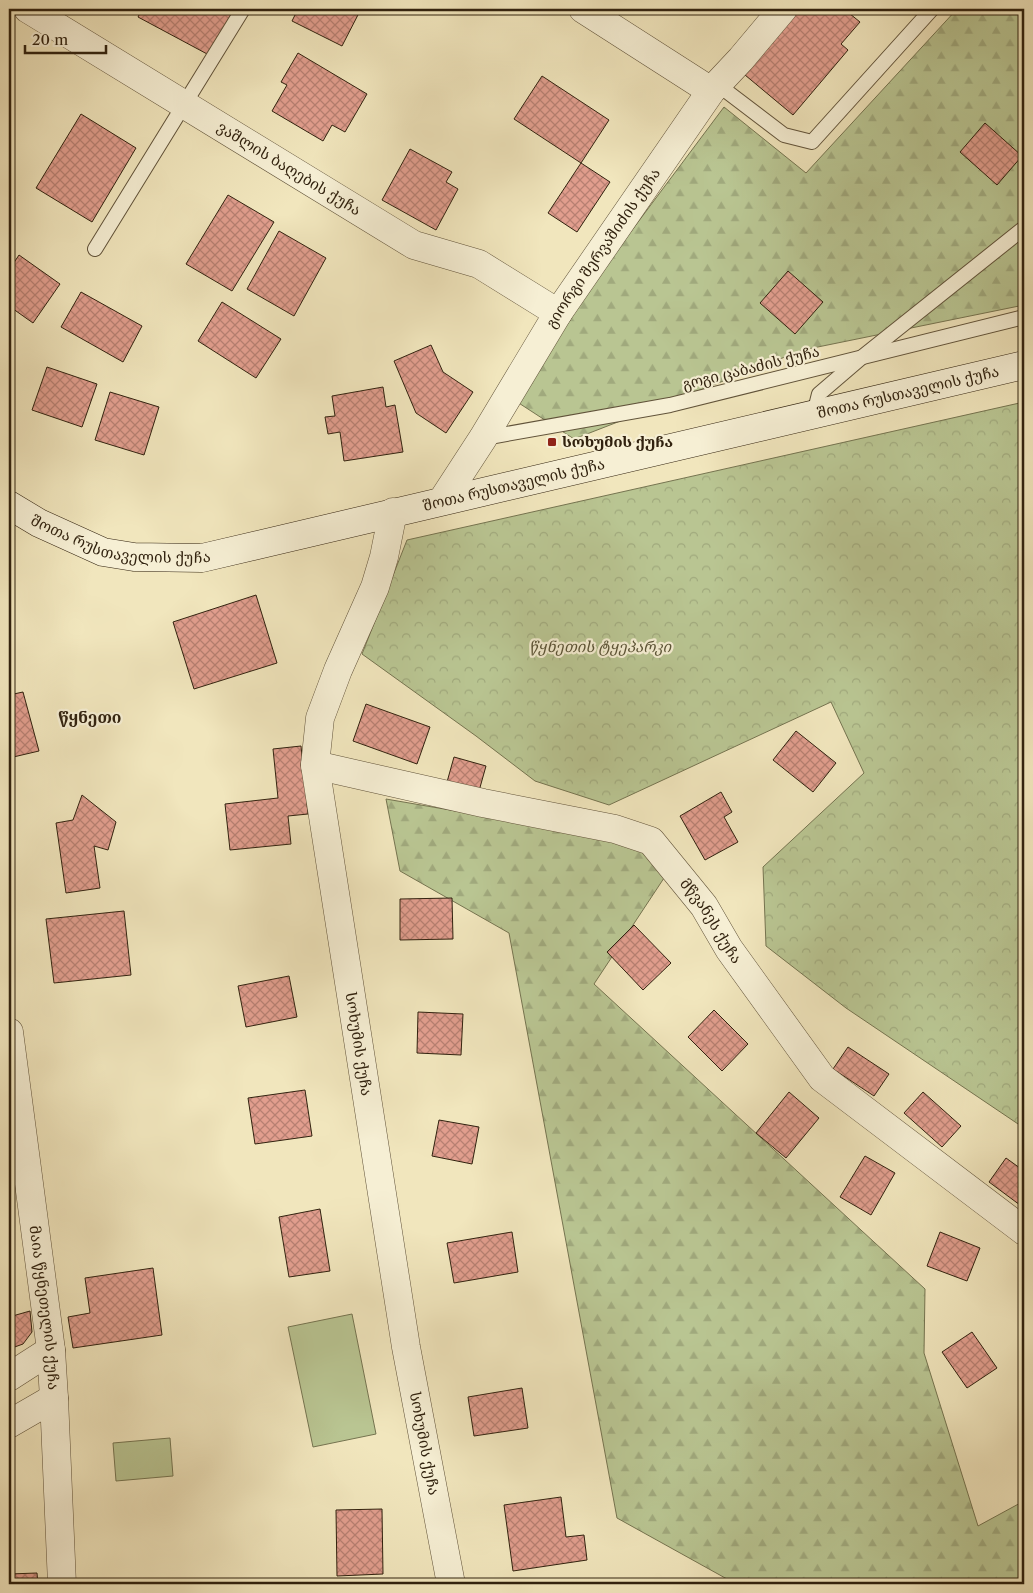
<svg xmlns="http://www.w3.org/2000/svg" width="1033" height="1593" viewBox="0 0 1033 1593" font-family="'Libre Caslon Text','Noto Serif Georgian',serif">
<defs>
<pattern id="forest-firs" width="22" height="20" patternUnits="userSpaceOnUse" patternTransform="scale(1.25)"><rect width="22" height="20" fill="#b9c592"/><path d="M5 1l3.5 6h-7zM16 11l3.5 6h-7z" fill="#a0a97d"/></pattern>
<pattern id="park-crowns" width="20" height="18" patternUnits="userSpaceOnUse" patternTransform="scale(1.25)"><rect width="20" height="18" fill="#b9c592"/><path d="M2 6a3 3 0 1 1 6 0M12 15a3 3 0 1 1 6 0" fill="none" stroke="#a0a97d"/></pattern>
<pattern id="building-cross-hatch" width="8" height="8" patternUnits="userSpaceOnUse" patternTransform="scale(1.25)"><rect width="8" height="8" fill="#e19e8e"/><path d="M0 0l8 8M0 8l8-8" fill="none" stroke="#b78072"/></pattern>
</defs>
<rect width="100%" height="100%" fill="#f1e6bd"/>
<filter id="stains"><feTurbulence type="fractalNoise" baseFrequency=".004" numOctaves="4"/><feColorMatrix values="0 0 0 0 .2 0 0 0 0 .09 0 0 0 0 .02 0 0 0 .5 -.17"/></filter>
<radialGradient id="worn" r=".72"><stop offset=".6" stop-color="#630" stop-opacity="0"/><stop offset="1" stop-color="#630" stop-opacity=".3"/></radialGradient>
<!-- forest -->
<g fill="url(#forest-firs)" stroke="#757450">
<polygon points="957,9 1024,9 1024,305 803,350 574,439 508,396 724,107 806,173"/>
<polygon points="386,799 636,842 668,872 594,984 925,1289 924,1353 978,1526 1024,1501 1024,1584 736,1584 617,1518 509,933 400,871"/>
</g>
<!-- park -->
<polygon fill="url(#park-crowns)" stroke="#757450" points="1024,402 1024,1128 846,1008 766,946 763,867 864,773 831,702 609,805 535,781 476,736 362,654 407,540"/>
<!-- pitch -->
<g fill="#b9c592" stroke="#757450">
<polygon points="352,1314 376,1434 313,1447 288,1327"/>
<polygon points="170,1438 173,1476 116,1481 113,1443"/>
</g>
<!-- building -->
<g fill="url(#building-cross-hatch)" stroke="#31220f">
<polygon points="142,9 234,9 209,55 138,17"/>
<polygon points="298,9 361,9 342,46 292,21"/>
<polygon points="800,9 844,9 860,22 841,44 848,50 793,115 745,75"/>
<polygon points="298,53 367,94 345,132 332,125 323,141 272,111 287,85 281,82"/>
<polygon points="542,76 609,120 581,163 514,119"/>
<polygon points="81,114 136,148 92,222 36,188"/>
<polygon points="985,123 1022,156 997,185 960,152"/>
<polygon points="410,149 452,172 446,182 458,189 436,230 382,200"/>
<polygon points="581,163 610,182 577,232 548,213"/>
<polygon points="228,195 274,222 232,291 186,264"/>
<polygon points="279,231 326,258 294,316 247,289"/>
<polygon points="19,255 60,284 33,323 9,306 9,270"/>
<polygon points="788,271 823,302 795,334 760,303"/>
<polygon points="81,292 142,326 123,362 61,327"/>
<polygon points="222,302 281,339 256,378 198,341"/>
<polygon points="431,345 443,372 473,392 446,433 416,413 394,361"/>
<polygon points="47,367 97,384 82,427 32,410"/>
<polygon points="383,387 386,407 395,405 403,452 344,461 340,432 328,434 325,417 335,416 332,396"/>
<polygon points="110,392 159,407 144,455 95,440"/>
<polygon points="256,595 277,663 194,689 173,622"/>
<polygon points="23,692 39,751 9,758 9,695"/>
<polygon points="366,704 430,727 417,764 353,741"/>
<polygon points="796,731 836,763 813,792 773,760"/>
<polygon points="301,746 308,814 288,816 291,844 230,850 225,804 278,798 273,749"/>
<polygon points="454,757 486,766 479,791 447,782"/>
<polygon points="721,792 732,812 724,817 738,842 705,860 680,816"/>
<polygon points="82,795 116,822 108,850 94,846 100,888 66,893 56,823 73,820"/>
<polygon points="452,898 453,939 400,940 400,899"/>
<polygon points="124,911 131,975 54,983 46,919"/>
<polygon points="634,925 671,963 643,990 607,952"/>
<polygon points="289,976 297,1017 246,1027 238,986"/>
<polygon points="714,1010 748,1044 722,1071 688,1037"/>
<polygon points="418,1012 463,1014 461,1055 417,1053"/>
<polygon points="848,1047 889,1074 874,1096 833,1069"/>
<polygon points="305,1090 312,1136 255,1144 248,1098"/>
<polygon points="789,1092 819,1118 786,1158 756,1133"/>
<polygon points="923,1092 961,1126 942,1147 904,1113"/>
<polygon points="439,1120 479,1127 472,1164 432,1156"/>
<polygon points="865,1156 895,1173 871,1215 840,1197"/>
<polygon points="1006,1158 1024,1171 1024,1208 989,1182"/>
<polygon points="320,1209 330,1271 289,1277 279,1217"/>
<polygon points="512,1232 518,1272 454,1283 447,1243"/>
<polygon points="940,1232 980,1248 967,1281 927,1266"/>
<polygon points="153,1268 162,1335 73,1348 68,1317 90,1313 85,1278"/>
<polygon points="30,1311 32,1332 23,1344 9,1349 9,1317"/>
<polygon points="972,1332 997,1368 967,1388 942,1352"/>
<polygon points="522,1388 528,1428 474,1436 468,1397"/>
<polygon points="9,1493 14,1494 9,1541"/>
<polygon points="561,1497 566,1537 584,1535 587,1560 513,1571 504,1505"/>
<polygon points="382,1509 383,1574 337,1576 336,1510"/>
<polygon points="37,1573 38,1584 9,1584 9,1574"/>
</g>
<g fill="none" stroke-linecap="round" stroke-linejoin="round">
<defs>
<g id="service">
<polyline points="717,84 784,135 812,142 932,9"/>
<polyline points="95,249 243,9"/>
<polyline points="814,414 819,394 861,358 1024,228"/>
<polyline points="484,438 670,405 1024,317"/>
</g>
<g id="minor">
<path id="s1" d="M28 9 414 245 479 264 558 313"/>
<polyline points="583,9 711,91"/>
<path id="s2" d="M442 501 483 438 558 313 711 91 741 59 783 9"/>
<path id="s3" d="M393 512 384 557 375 587 338 670 320 718 315 765 406 1347 451 1584"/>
<path id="s4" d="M315 765 483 803 615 829 651 841 704 906 729 949 822 1078 1024 1231"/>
<path id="s5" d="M9 1032 51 1350 54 1398 62 1584"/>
<polyline points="9,1377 51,1350"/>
<polyline points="9,1424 54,1398"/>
</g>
<g id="secondary">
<path id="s6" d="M9 505 39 523 103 552 134 557 202 558 1024 365"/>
</g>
</defs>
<!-- service casing -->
<use href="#service" stroke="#61533a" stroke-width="16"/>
<!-- minor casing -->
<use href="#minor" stroke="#61533a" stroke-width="29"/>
<!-- secondary casing -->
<use href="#secondary" stroke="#31220f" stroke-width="29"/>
<!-- service -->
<use href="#service" stroke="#f6efd4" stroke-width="14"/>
<!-- minor -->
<use href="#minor" stroke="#f6efd4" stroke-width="28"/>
<!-- secondary -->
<use href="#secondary" stroke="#f6efd4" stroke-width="28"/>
</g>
<!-- markers -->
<rect fill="#8f2418" stroke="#f6efd4" stroke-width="2" x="547" y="437" width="10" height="10" rx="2.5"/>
<g text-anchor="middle" stroke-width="4.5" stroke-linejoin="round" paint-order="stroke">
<!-- street labels -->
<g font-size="15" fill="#31220f" stroke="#f6efd4">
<text dy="5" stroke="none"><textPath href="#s1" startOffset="306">ვაშლის ბაღების ქუჩა</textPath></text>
<text dy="5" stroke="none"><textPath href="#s2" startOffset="300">გიორგი შერვაშიძის ქუჩა</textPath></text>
<text transform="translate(751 368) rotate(-14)" y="5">გოგი ცაბაძის ქუჩა</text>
<text dy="5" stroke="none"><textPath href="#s6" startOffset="930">შოთა რუსთაველის ქუჩა</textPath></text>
<text dy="5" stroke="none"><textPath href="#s6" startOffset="525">შოთა რუსთაველის ქუჩა</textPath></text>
<text dy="5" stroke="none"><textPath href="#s6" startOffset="120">შოთა რუსთაველის ქუჩა</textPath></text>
<text dy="5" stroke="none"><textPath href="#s4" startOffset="445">მწვანეს ქუჩა</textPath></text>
<text dy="5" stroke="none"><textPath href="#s3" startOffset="549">სოხუმის ქუჩა</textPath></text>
<text dy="5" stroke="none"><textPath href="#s5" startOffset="278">მაია წყნეთელის ქუჩა</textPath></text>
<text dy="5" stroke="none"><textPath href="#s3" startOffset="954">სოხუმის ქუჩა</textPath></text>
</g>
<!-- poi labels -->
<g font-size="15" font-weight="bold" fill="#31220f" stroke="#f6efd4" text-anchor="start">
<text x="562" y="447">სოხუმის ქუჩა</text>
</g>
<!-- park labels -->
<g font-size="15" font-style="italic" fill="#5a5336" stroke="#f6efd4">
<text x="600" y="652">წყნეთის ტყეპარკი</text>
</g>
<!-- neighbourhood labels -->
<g font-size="16" font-weight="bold" fill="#31220f" stroke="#f6efd4">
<text x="90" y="723">წყნეთი</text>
</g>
</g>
<!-- margin -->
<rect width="1033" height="1593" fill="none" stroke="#f1e6bd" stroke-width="30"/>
<rect x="10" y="10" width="1013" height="1573" fill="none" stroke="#31220f" stroke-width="2.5"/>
<rect x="15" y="15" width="1003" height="1563" fill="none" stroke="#31220f"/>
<!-- scale -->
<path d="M25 45v8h81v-8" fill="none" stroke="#31220f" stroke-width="2.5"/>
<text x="32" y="45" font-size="15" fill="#31220f" stroke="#f6efd4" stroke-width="4" paint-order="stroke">20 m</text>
<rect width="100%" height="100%" filter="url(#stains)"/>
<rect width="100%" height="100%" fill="url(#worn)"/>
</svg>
